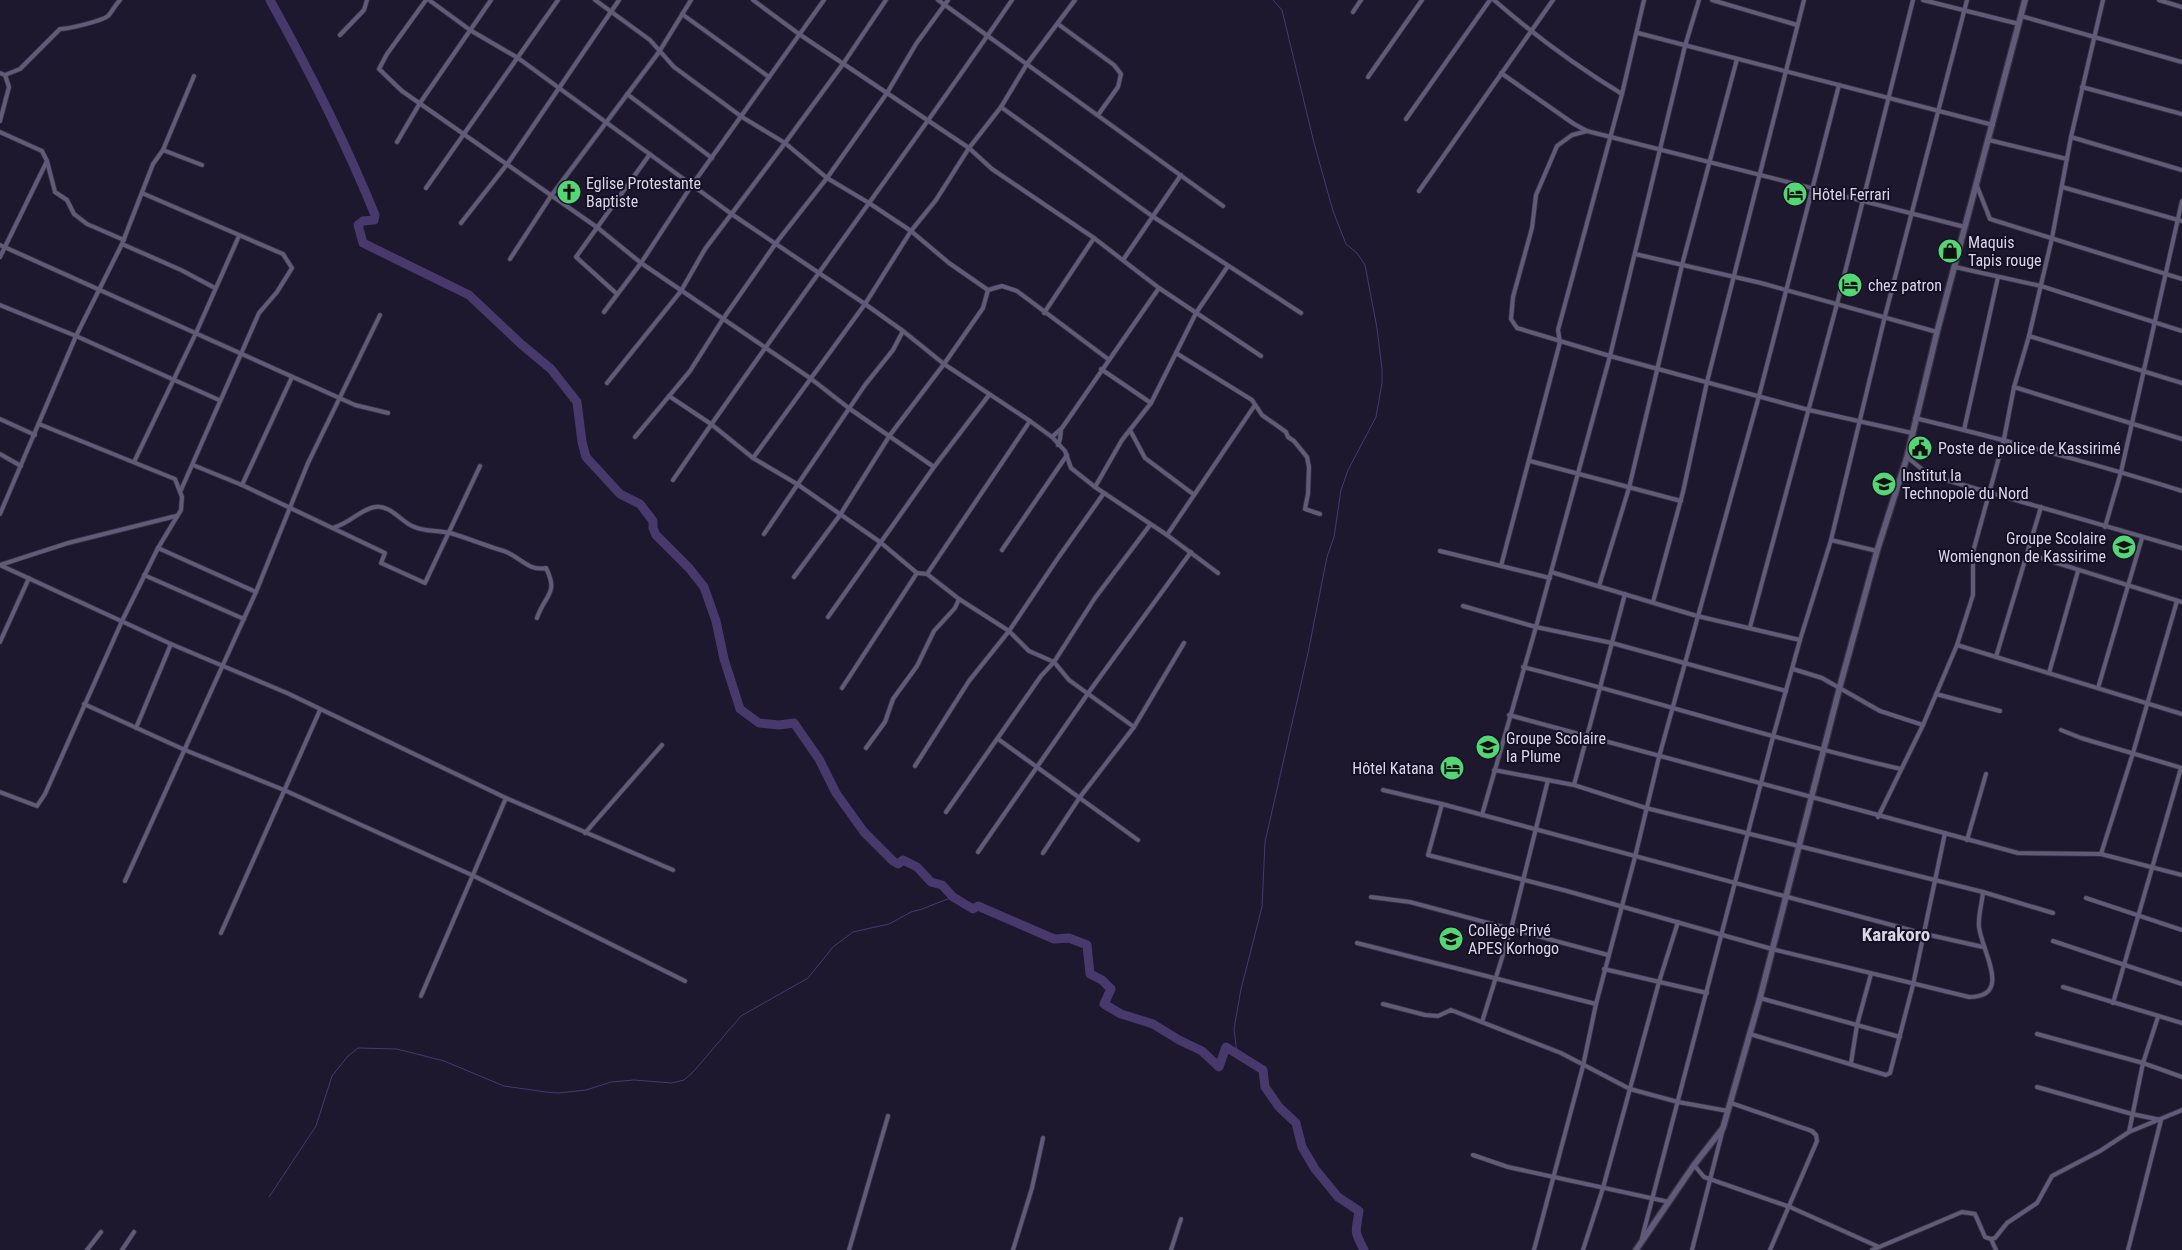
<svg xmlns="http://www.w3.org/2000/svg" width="2182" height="1250" viewBox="0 0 2182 1250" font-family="'Roboto Condensed',sans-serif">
<rect width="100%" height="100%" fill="#1d182e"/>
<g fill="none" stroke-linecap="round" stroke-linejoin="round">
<!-- stream -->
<g stroke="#47396c" stroke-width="1">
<polyline points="1237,1053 1234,1029 1241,989 1262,907 1265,842 1308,653 1327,557 1334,537 1341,490 1348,470 1376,417 1382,383 1382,369 1377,328 1365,265 1357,253 1346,244 1333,211 1314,143 1282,10 1273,0"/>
<polyline points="269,1197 316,1126 332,1076 348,1056 358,1048 397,1049 444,1061 504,1086 546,1092 558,1093 586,1090 611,1082 634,1080 672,1083 684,1080 694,1071 741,1016 808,978 833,947 853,932 889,924 911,912 922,909 953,897"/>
</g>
<!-- river -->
<path stroke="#47396c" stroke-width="9" d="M270 0C309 70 345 141 375 215L374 220 363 221 358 225 363 243 469 295 521 344 551 369 577 402 582 442 586 457 620 494 640 504 653 521V528L656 535 689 568 704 587 716 621 724 659 740 709 759 723 779 725 794 723 819 759 836 793 864 832 893 861 898 864 903 860 917 867 931 882 942 885 953 897 973 909 978 906 1054 939 1069 938 1087 945 1090 974 1102 980 1111 989 1104 1004 1121 1014 1153 1024 1179 1040 1202 1051 1219 1067 1226 1047 1263 1070 1265 1087 1279 1107 1296 1123 1302 1147 1315 1169 1338 1197 1359 1211C1356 1233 1353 1229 1364 1250"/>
<defs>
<g id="street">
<polyline points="426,0 387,54 379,69 402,91 598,228 641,263 810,378 850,409 934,467"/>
<polyline points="429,0 470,30 518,58 733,215 865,304 903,331 944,364 1030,421 1052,437 1065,451 1071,468 1095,487 1167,535 1218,573"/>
<polyline points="595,0 650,40 674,67 742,117 785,143 827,178 869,203 911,231 949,263 988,290 1002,286 1017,291 1108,359"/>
<polyline points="753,0 799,34 969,148 992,169 1094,238 1159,288 1261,356"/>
<polyline points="938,0 1223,206"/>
<path d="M1494 0C1534 35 1576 66 1622 94"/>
<polyline points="1712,0 1797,25"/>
<polyline points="1923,0 2019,24"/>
<polyline points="2159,0 2182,7"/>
<polyline points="1353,12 1361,0"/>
<polyline points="682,14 769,77"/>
<polyline points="2021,16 2182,62"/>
<polyline points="1058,24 1114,65 1121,74 1118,87 1098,115"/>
<polyline points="1638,33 1993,125"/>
<polyline points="340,35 364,10 367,0"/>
<polyline points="0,73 5,75 9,87 0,121"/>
<polyline points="1501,73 1574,124 1587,131 1965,227"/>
<path d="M5 75 20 69 60 29C68 29 102 21 108 16 112 12 115 5 120 0"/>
<polyline points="1368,77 1422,0"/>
<polyline points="2082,87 2182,114"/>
<polyline points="627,94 712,158"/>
<polyline points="1001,107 1152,216 1301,313"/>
<polyline points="1406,119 1490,0"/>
<polyline points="1587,131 1572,135 1557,146 1536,195 1532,228 1513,297 1511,319 1517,328 1610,356 1809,410 1912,433"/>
<polyline points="0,132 42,151 47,161 55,192 67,200 74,214 87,224 124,240"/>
<polyline points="2071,137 2182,170"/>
<polyline points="1989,140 2067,159"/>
<polyline points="397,142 420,103 491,0"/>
<polyline points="163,150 202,165"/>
<polyline points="1977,186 1990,219 2182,279"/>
<polyline points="2062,187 2182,221"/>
<polyline points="426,188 558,0"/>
<polyline points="1419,191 1553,0"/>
<polyline points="142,193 283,254 292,268 277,292 259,313 181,490"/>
<polyline points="461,223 508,163 619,0"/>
<polyline points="122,244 181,270 215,288"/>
<polyline points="0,245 355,405 388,413"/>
<polyline points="1635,254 1761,283 1937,332"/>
<polyline points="0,257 47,161"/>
<polyline points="510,259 551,196 659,52 691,0"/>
<polyline points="1123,260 1181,175"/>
<polyline points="1955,267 2041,286 2182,331"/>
<polyline points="617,294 576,257 650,154"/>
<polyline points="0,305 76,336 219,400"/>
<polyline points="604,312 641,263 692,185 824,0"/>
<polyline points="1044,313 1094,238"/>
<polyline points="2029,336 2182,383"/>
<polyline points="1176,353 1252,400 1262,415 1286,432 1288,437 1294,441 1307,457 1309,467 1308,494 1305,509 1320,514"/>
<polyline points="1101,369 1151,403"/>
<polyline points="607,383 681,291 705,249 785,143 843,64 886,0"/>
<polyline points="2014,387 2182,439"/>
<polyline points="669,396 711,424 753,458 797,484 880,542 917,573 927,574 959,599 1009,631 1029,651 1054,662 1069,680 1134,727"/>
<path d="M1915 418C2005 440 2094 463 2182 491"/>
<polyline points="0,419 35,435"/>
<polyline points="1130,430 1145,458 1193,494"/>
<polyline points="1964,430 1998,277"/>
<polyline points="635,437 690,371 723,319 776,243 827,178 887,93 916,44 948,0"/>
<polyline points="1052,437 1062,428 1159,288"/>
<polyline points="1058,445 1060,439 1061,430"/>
<polyline points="0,454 21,466"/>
<polyline points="1907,457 1924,471 1946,480 2182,548"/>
<polyline points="753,458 865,304 911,231 936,200 969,148 1001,107 1027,64 1075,0"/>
<polyline points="1530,461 1681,501"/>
<polyline points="134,462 196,333 239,236"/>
<polyline points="193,465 242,485 385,553 381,563 425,583 480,466"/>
<path d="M673 480C783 318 902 162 1012 0"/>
<polyline points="242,485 292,377"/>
<polyline points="1095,487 1122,440 1151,403 1196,313 1228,266"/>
<polyline points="0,514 76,336 122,244 153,164 163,150 194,76"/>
<path d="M335 527C350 523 361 509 375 507 389 504 401 521 412 526 423 532 438 530 450 533 468 538 486 546 504 551 519 556 529 572 546 568 559 594 545 594 537 618"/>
<polyline points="2105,527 2121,472 2182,201"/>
<polyline points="764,534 865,385 893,350 903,331"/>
<polyline points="1167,535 1255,405"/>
<polyline points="1831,540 1877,551"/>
<polyline points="158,548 256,592"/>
<polyline points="1002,550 1067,455"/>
<polyline points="1440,551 1550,578"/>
<polyline points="2028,554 2182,602"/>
<polyline points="0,565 171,644 287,693 506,798 673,870"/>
<polyline points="0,565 68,543 176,516"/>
<polyline points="1501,566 1560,342 1558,330 1622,94 1644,0"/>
<polyline points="1551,572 1697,616 1800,640"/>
<polyline points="927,574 1030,421"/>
<polyline points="144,575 244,619"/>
<polyline points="794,577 840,515 890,435 944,364 983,308 988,290"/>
<polyline points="1599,586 1629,488 1682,265 1737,59"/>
<polyline points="1653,602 1683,492 1707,382 1804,0"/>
<polyline points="1463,606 1536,627 1612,643 1786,691"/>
<polyline points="828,617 934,467 989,395"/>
<polyline points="1750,627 1837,304 1913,0"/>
<polyline points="0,642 29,578"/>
<polyline points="1957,645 2182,714"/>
<polyline points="1996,657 2041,507"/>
<path d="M1523 667C1650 699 1774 740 1901 769"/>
<polyline points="1793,669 1822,678 1880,711 1923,725"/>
<polyline points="2049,673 2078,571"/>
<polyline points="842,688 917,573"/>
<polyline points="2098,688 2142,538"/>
<polyline points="1936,694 2000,711"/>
<polyline points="84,704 185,750 284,790 474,876 685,981"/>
<polyline points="1509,715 2018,853 2101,854 2182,875"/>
<polyline points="136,728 171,644"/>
<polyline points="2061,730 2081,738 2182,768"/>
<polyline points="998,739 1138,840"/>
<polyline points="866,748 885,722 893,699 917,666 934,631 955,608 959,599"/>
<polyline points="915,766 969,681 1009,631 1058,558 1104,493"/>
<polyline points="1494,770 1574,785 1646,808 1983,892 2053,913"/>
<polyline points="1574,785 1625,594"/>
<polyline points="1383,790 1442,804 1925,934 1983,947"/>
<polyline points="0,792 37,806 45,794 122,621 158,548 181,510 182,497 175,479 39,424"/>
<path d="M1442 804 1428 855 1567 891 1772 949 1969 997C2013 997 1982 952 1979 927 1978 915 1982 904 1983 892"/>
<polyline points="946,812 1041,676 1054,662 1095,598 1150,525"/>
<polyline points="1482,815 1536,627 1610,356 1685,46 1699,0"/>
<polyline points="1878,817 1923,725 1957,645 1973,595 1973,552 2004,439 2014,387 2029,336 2052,238 2071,137 2103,0"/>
<polyline points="585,833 662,745"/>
<polyline points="1967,840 1986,774"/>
<polyline points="978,852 1089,692 1191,552"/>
<polyline points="1043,853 1080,797 1134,727 1184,643"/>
<polyline points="2101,854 2133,753 2177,601"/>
<polyline points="125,881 256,592 308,463 380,315"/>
<polyline points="1371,897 1410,902 1608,955"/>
<polyline points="2086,898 2182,930"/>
<polyline points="221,933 320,710"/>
<polyline points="2053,941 2182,984"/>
<polyline points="1357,943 1596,1004"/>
<polyline points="1604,969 1707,993"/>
<polyline points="2063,987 2182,1023"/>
<polyline points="421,996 506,798"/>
<polyline points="1760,998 1900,1037"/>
<polyline points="2113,1003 2181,768"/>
<polyline points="1383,1004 1425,1015 1438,1016 1451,1010 1561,1053 1630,1089 1678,1102 1728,1111"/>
<polyline points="1482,1022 1511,929 1548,780"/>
<polyline points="1750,1034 1886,1075 1890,1073 1913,985 1945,833"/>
<polyline points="2037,1034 2143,1063 2182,1077"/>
<polyline points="1851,1063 1857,1025 1871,974"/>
<polyline points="2037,1087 2132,1114 2161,1120 2128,1250"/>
<polyline points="1731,1103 1812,1131 1816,1135 1817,1141 1770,1250"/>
<polyline points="2129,1132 2143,1063 2158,1017"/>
<polyline points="1473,1155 1508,1167 1669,1202"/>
<polyline points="1694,1165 1704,1177 1790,1207 1879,1247"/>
<polyline points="1642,1238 1773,737 1800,640 1831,540 1885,316 1967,0"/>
<polyline points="1991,1239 1995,1238 2007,1223 2037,1203 2052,1176 2100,1151 2129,1132 2182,1110"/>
<polyline points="87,1250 101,1232"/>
<polyline points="122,1250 134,1232"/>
<polyline points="849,1250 888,1116"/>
<polyline points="1013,1250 1032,1188 1043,1138"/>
<polyline points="1171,1250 1181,1219"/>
<polyline points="1534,1250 1583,1066 1596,1004 1635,857 1659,757 1759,396 1839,85"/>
<polyline points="1583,1250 1603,1188 1659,982 1678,922"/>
<polyline points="1692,1250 1723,1129"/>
<polyline points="1872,1250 1962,1212 1975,1214 1985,1237 1991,1239 1996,1250"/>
</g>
<polyline id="secondary" points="1636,1250 1694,1165 1723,1128 1760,998 1840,686 1877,551 1907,457 1937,332 2025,0"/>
</defs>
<!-- street casing -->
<use href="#street" stroke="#363244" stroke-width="5.5"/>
<!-- secondary casing -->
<use href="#secondary" stroke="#363244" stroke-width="8"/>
<!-- street -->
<use href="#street" stroke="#605b76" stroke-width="4"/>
<!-- secondary -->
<use href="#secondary" stroke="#605b76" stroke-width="5.5"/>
</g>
<!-- icons -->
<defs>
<symbol id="church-disc" viewBox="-11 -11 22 22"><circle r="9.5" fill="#53d673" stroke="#140f24"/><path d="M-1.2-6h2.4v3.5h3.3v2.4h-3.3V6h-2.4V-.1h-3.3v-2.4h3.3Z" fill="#111"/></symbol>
<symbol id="hotel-disc" viewBox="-11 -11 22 22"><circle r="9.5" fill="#53d673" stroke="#140f24"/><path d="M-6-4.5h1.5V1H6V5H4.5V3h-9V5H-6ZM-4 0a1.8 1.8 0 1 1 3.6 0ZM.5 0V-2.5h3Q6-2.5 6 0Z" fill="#111"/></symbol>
<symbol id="shop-disc" viewBox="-11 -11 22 22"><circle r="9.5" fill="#53d673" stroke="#140f24"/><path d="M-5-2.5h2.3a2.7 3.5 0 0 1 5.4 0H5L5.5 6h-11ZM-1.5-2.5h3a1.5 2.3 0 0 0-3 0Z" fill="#111"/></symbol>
<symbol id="civic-disc" viewBox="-11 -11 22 22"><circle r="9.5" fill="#53d673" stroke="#140f24"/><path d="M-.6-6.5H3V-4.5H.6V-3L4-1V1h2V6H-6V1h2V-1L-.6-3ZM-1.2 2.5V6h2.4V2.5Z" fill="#111"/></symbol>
<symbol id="university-disc" viewBox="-11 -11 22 22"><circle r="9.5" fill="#53d673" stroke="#140f24"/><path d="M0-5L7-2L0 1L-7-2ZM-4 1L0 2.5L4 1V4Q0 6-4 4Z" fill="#111"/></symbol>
<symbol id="school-disc" viewBox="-11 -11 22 22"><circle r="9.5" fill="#53d673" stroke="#140f24"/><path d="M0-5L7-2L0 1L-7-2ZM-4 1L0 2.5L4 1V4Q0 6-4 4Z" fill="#111"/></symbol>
</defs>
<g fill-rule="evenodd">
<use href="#church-disc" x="555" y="178" width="28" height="28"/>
<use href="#hotel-disc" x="1781" y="180" width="28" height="28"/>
<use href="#shop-disc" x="1936" y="237" width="28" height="28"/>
<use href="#hotel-disc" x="1836" y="271" width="28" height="28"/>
<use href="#civic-disc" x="1906" y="434" width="28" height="28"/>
<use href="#university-disc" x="1870" y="470" width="28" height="28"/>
<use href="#school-disc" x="2110" y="533" width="28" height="28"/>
<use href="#school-disc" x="1474" y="733" width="28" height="28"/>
<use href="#hotel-disc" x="1438" y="754" width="28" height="28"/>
<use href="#school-disc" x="1437" y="925" width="28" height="28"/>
</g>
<g text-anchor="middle" stroke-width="4" stroke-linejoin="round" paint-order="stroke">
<!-- poi labels -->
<g font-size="16" fill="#dad7e7" stroke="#140f24" text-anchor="start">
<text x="586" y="189">Eglise Protestante<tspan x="586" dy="18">Baptiste</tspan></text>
<text x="1812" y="200">Hôtel Ferrari</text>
<text x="1968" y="248">Maquis<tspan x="1968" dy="18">Tapis rouge</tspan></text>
<text x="1868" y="291">chez patron</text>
<text x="1938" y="454">Poste de police de Kassirimé</text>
<text x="1902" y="481">Institut la<tspan x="1902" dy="18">Technopole du Nord</tspan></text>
<text x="2106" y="544" text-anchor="end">Groupe Scolaire<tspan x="2106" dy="18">Womiengnon de Kassirime</tspan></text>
<text x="1506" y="744">Groupe Scolaire<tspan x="1506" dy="18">la Plume</tspan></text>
<text x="1434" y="774" text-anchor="end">Hôtel Katana</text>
<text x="1468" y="936">Collège Privé<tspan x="1468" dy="18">APES Korhogo</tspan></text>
</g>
<!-- quarter labels -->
<g font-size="19" font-weight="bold" fill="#dad7e7" stroke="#140f24">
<text x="1896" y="941">Karakoro</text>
</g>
</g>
</svg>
